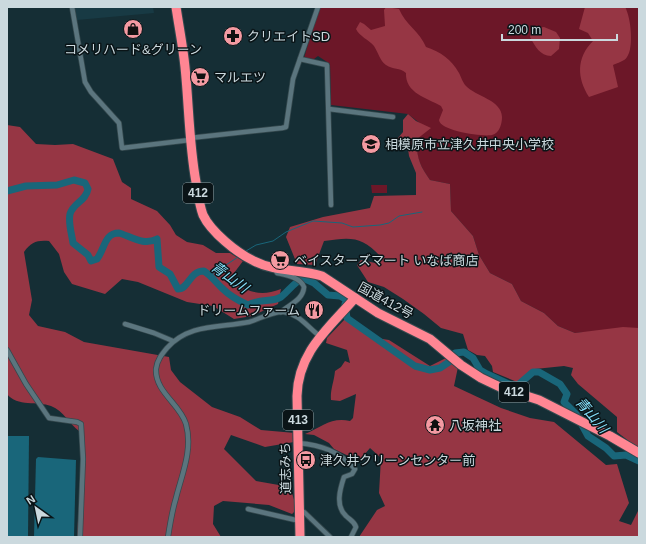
<svg xmlns="http://www.w3.org/2000/svg" width="646" height="544" viewBox="0 0 646 544" font-family="Helvetica,'Noto Sans JP',sans-serif">
<rect width="100%" height="100%" fill="#152e35"/>
<!-- built -->
<polygon fill="#183a44" points="74,7 153,7 154,13 77,20"/>
<!-- green -->
<g fill="#6c1728">
<path d="M319 7H639V328L575 333 558 326 544 313 521 301 512 284 490 273 479 255 473 236 451 211 450 184 430 180C415 159 414 149 421 124L408 114 331 105 330 64 318 56 314 59 304 58Z"/>
<polygon points="371,185 387,185 387,193 372,193"/>
</g>
<!-- forest -->
<g fill="#963644">
<path d="M386 7 399 9C405 24 420 32 426 47 441 52 451 59 459 73 461 77 463 83 466 86 475 96 502 100 502 117 502 123 500 133 492 135 483 137 440 131 439 120L443 110 441 106C427 98 405 93 406 73 400 67 393 70 386 65 380 61 378 52 374 46 369 40 359 36 356 29L360 22 364 24 371 30 385 26 384 10Z"/>
<path d="M585 7H625C631 17 634 48 627 57 625 61 617 63 613 65L618 87 589 97C577 78 576 58 593 41L588 33 579 29Z"/>
<path d="M544 27 556 32 560 38 559 49 551 56C540 56 535 46 530 37L531 29Z"/>
<path d="M408 114 416 121 431 128 417 139C416 157 420 166 430 180L450 184 451 211 473 236 479 255 490 273 512 284 521 301 544 313 558 326 575 333 623 327 639 328V449L617 432V417L578 384 571 375 573 368 564 366 535 369 517 382 493 372 492 366 485 356 477 355 468 350 463 334 441 328 424 314 403 299 384 287 368 282 357 265 361 260 380 264 381 257C362 236 351 237 324 241L315 265 297 264 286 237 290 227 323 217 370 208 374 196 416 195V173L409 156 407 141H401L398 138 403 132V120Z"/>
<path d="M7 125 20 127 36 144 55 145 73 144 113 159 122 182 131 188V199L157 211 170 225 176 235 187 242 203 245 216 253H230L243 261 234 273 232 282C250 292 260 297 281 289L278 304 252 316 234 319 213 306 187 302 138 282 122 279 105 294 72 284 64 272 59 254 49 241C37 240 31 242 24 252L32 300 29 315 38 326 65 332 84 342 169 357 171 370 180 382 212 407 240 417 261 430 295 433 294 442 265 447 231 435 224 449 256 481 290 487 297 509 292 514 269 505 223 501 214 506 213 524 221 537H77L82 454 79 431C69 424 64 411 51 406 38 401 17 407 7 394Z"/>
<path d="M345 319 370 337 389 340 430 366 446 358 458 367 454 386 501 408 530 418 554 422 606 465 617 464 629 503 619 521 631 525 639 509V537H359L377 510 385 506 379 493 381 458 370 448 359 461 334 449 329 443 314 435 305 434C322 427 331 417 350 421L353 418 356 394 340 401 331 400C330 390 334 382 335 371L341 367 345 361 350 363 347 350 326 343 327 338Z"/>
</g>
<!-- water -->
<g fill="#19667a">
<polygon points="7,436 29,436 28,537 7,537"/>
<polygon points="38,457 76,460 74,537 34,537 36,459"/>
</g>
<g fill="none" stroke-linecap="round" stroke-linejoin="round">
<!-- stream -->
<g stroke="#19667a" stroke-width="1">
<polyline points="246,251 256,245 273,241 286,232 313,221 342,223 353,227 380,225 389,223 399,216 422,212"/>
<polyline points="211,275 238,257"/>
</g>
<!-- river -->
<path stroke="#19667a" stroke-width="7" d="M7 191 26 186 57 185 74 180 85 183 88 189C86 201 73 203 70 214 68 223 72 235 73 243L88 255 91 261 97 259C105 249 104 233 119 233 132 237 144 246 157 239L159 267 170 274 178 289C189 289 189 271 204 271 212 276 216 283 223 289 230 296 239 301 248 305 260 298 272 303 281 297 289 291 292 284 303 278L314 283 328 295 340 296 347 300 345 304 347 318 415 366 430 370 440 368 449 362 455 353 464 352 473 358 480 370 487 374 511 385H518L533 372H539L560 384 567 394 564 402 576 414 588 436 606 448 614 456 626 455 639 461"/>
<defs>
<g id="street">
<polyline points="72,7 85,82 91,92 119,123 122,148 190,140"/>
<polyline points="300,59 327,65 331,205"/>
<polyline points="329,109 393,117"/>
<polyline points="190,138 282,128 286,127 293,79 318,7"/>
<path d="M275 269 277 273C286 275 300 277 304 287 303 300 290 304 281 312"/>
<polyline points="125,324 154,333 173,341"/>
<polyline points="7,350 26,384 49,418 77,422 81,424 83,459 80,537"/>
<path d="M298 443C321 445 339 451 355 469L352 474 344 477C340 489 335 506 346 516 350 520 354 521 356 527L351 537"/>
<polyline points="248,509 300,521"/>
<polyline points="299,510 304,512 330,537"/>
<path d="M168 537C170 524 172 511 176 498 182 474 193 450 186 424 180 404 155 392 156 369 157 360 162 354 167 348 189 323 220 328 249 322 260 319 272 311 284 312 300 314 309 329 321 337"/>
</g>
<g id="highway">
<path d="M176 7C179 27 183 47 185 67 189 106 189 144 196 182 198 193 199 204 203 215 211 232 237 253 254 261 275 272 300 269 322 276L378 313 430 339 461 365 481 378 502 388 539 400 610 436 639 453"/>
<path d="M300 537 297 396C298 352 328 329 355 298"/>
</g>
</defs>
<!-- street casing -->
<use href="#street" stroke="#35494e" stroke-width="6"/>
<!-- highway casing -->
<use href="#highway" stroke="#35494e" stroke-width="11"/>
<!-- street -->
<use href="#street" stroke="#5b757e" stroke-width="4.5"/>
<!-- highway -->
<use href="#highway" stroke="#ff8693" stroke-width="9"/>
</g>
<!-- icons -->
<defs>
<symbol id="shop-disc" viewBox="-11 -11 22 22"><circle r="9.5" fill="#f49aa2" stroke="#0a1417"/><path d="M-5-2.5h2.3a2.7 3.5 0 0 1 5.4 0H5L5.5 6h-11ZM-1.5-2.5h3a1.5 2.3 0 0 0-3 0Z" fill="#111"/></symbol>
<symbol id="pharmacy-disc" viewBox="-11 -11 22 22"><circle r="9.5" fill="#f49aa2" stroke="#0a1417"/><path d="M-2-6h4v4h4v4h-4v4h-4v-4h-4v-4h4Z" fill="#111"/></symbol>
<symbol id="supermarket-disc" viewBox="-11 -11 22 22"><circle r="9.5" fill="#f49aa2" stroke="#0a1417"/><path d="M-6-5.5h2.5l.6 2H6L4.5 2H-2.5L-4.4-4H-6ZM-1.5 3.2a1.3 1.3 0 1 0 .1 0ZM3 3.2a1.3 1.3 0 1 0 .1 0Z" fill="#111"/></symbol>
<symbol id="school-disc" viewBox="-11 -11 22 22"><circle r="9.5" fill="#f49aa2" stroke="#0a1417"/><path d="M0-5L7-2L0 1L-7-2ZM-4 1L0 2.5L4 1V4Q0 6-4 4Z" fill="#111"/></symbol>
<symbol id="restaurant-disc" viewBox="-11 -11 22 22"><circle r="9.5" fill="#f49aa2" stroke="#0a1417"/><path d="M-5-6h1v4h1v-4h1v4h1v-4h1v5L-1.5 .5V6h-2V.5L-5-1ZM5-6V6H3V1.5H1.5Q1.5-4 5-6Z" fill="#111"/></symbol>
<symbol id="temple-disc" viewBox="-11 -11 22 22"><circle r="9.5" fill="#f49aa2" stroke="#0a1417"/><path d="M0-6L5-2H3V0L6.5 2.5H4V6H1.5V3h-3V6H-4V2.5H-6.5L-3 0V-2H-5Z" fill="#111"/></symbol>
<symbol id="bus-disc" viewBox="-11 -11 22 22"><circle r="9.5" fill="#f49aa2" stroke="#0a1417"/><path d="M-5-6H5V4H4V6H2V4H-2V6H-4V4H-5ZM-3.5-4V0h7V-4ZM-3.5 1.2v1.5H-2V1.2ZM2 1.2v1.5H3.5V1.2Z" fill="#111"/></symbol>
</defs>
<g fill-rule="evenodd">
<use href="#shop-disc" x="122" y="18" width="22" height="22"/>
<use href="#pharmacy-disc" x="222" y="25" width="22" height="22"/>
<use href="#supermarket-disc" x="189" y="66" width="22" height="22"/>
<use href="#school-disc" x="360" y="133" width="22" height="22"/>
<use href="#supermarket-disc" x="269" y="249" width="22" height="22"/>
<use href="#restaurant-disc" x="303" y="299" width="22" height="22"/>
<use href="#temple-disc" x="424" y="414" width="22" height="22"/>
<use href="#bus-disc" x="295" y="449" width="22" height="22"/>
</g>
<g text-anchor="middle" stroke-width="3" stroke-linejoin="round" paint-order="stroke">
<!-- shield labels -->
<g fill="#0a1417" stroke="#919ea2" stroke-width="1">
<rect x="183" y="183" width="30" height="20" rx="3"/>
<rect x="499" y="382" width="30" height="20" rx="3"/>
<rect x="283" y="410" width="30" height="20" rx="3"/>
</g>
<g font-size="12" font-weight="bold" fill="#cbd9de">
<text x="198" y="197">412</text>
<text x="514" y="396">412</text>
<text x="298" y="424">413</text>
</g>
<!-- poi labels -->
<g font-size="13" fill="#cbd9de" stroke="#0a1417" text-anchor="start">
<text x="247" y="41">クリエイトSD</text>
<text x="133" y="54" text-anchor="middle">コメリハード&amp;グリーン</text>
<text x="214" y="82">マルエツ</text>
<text x="385" y="149">相模原市立津久井中央小学校</text>
<text x="294" y="265">ベイスターズマート いなば商店</text>
<text x="300" y="315" text-anchor="end">ドリームファーム</text>
<text x="449" y="430">八坂神社</text>
<text x="320" y="465">津久井クリーンセンター前</text>
</g>
<!-- street labels -->
<g font-size="13" fill="#cbd9de" stroke="#0a1417">
<text transform="translate(386 300) rotate(29)" y="5">国道412号</text>
<text transform="translate(285 468) rotate(-91)" y="5">道志みち</text>
</g>
<!-- water labels -->
<g font-size="14" font-style="italic" fill="#85e1fc" stroke="#0a1417">
<text transform="translate(230 277) rotate(36)" y="5">青山川</text>
<text transform="translate(592 415) rotate(50)" y="5">青山川</text>
</g>
</g>
<!-- border -->
<rect width="646" height="544" fill="none" stroke="#cbd9de" stroke-width="16"/>
<!-- north arrow -->
<g transform="translate(36 508) rotate(327)" stroke="#0a1417" stroke-width="3" paint-order="stroke">
<path d="M0-3L7 15L0 10L-7 15Z" fill="#cbd9de"/>
<text y="-6" font-size="11" font-weight="bold" text-anchor="middle" fill="#cbd9de">N</text>
</g>
<!-- scale -->
<path d="M502 34v6h115v-6" fill="none" stroke="#cbd9de" stroke-width="2"/>
<text x="508" y="34" font-size="12" fill="#cbd9de" stroke="#0a1417" stroke-width="3" paint-order="stroke">200 m</text>
</svg>
